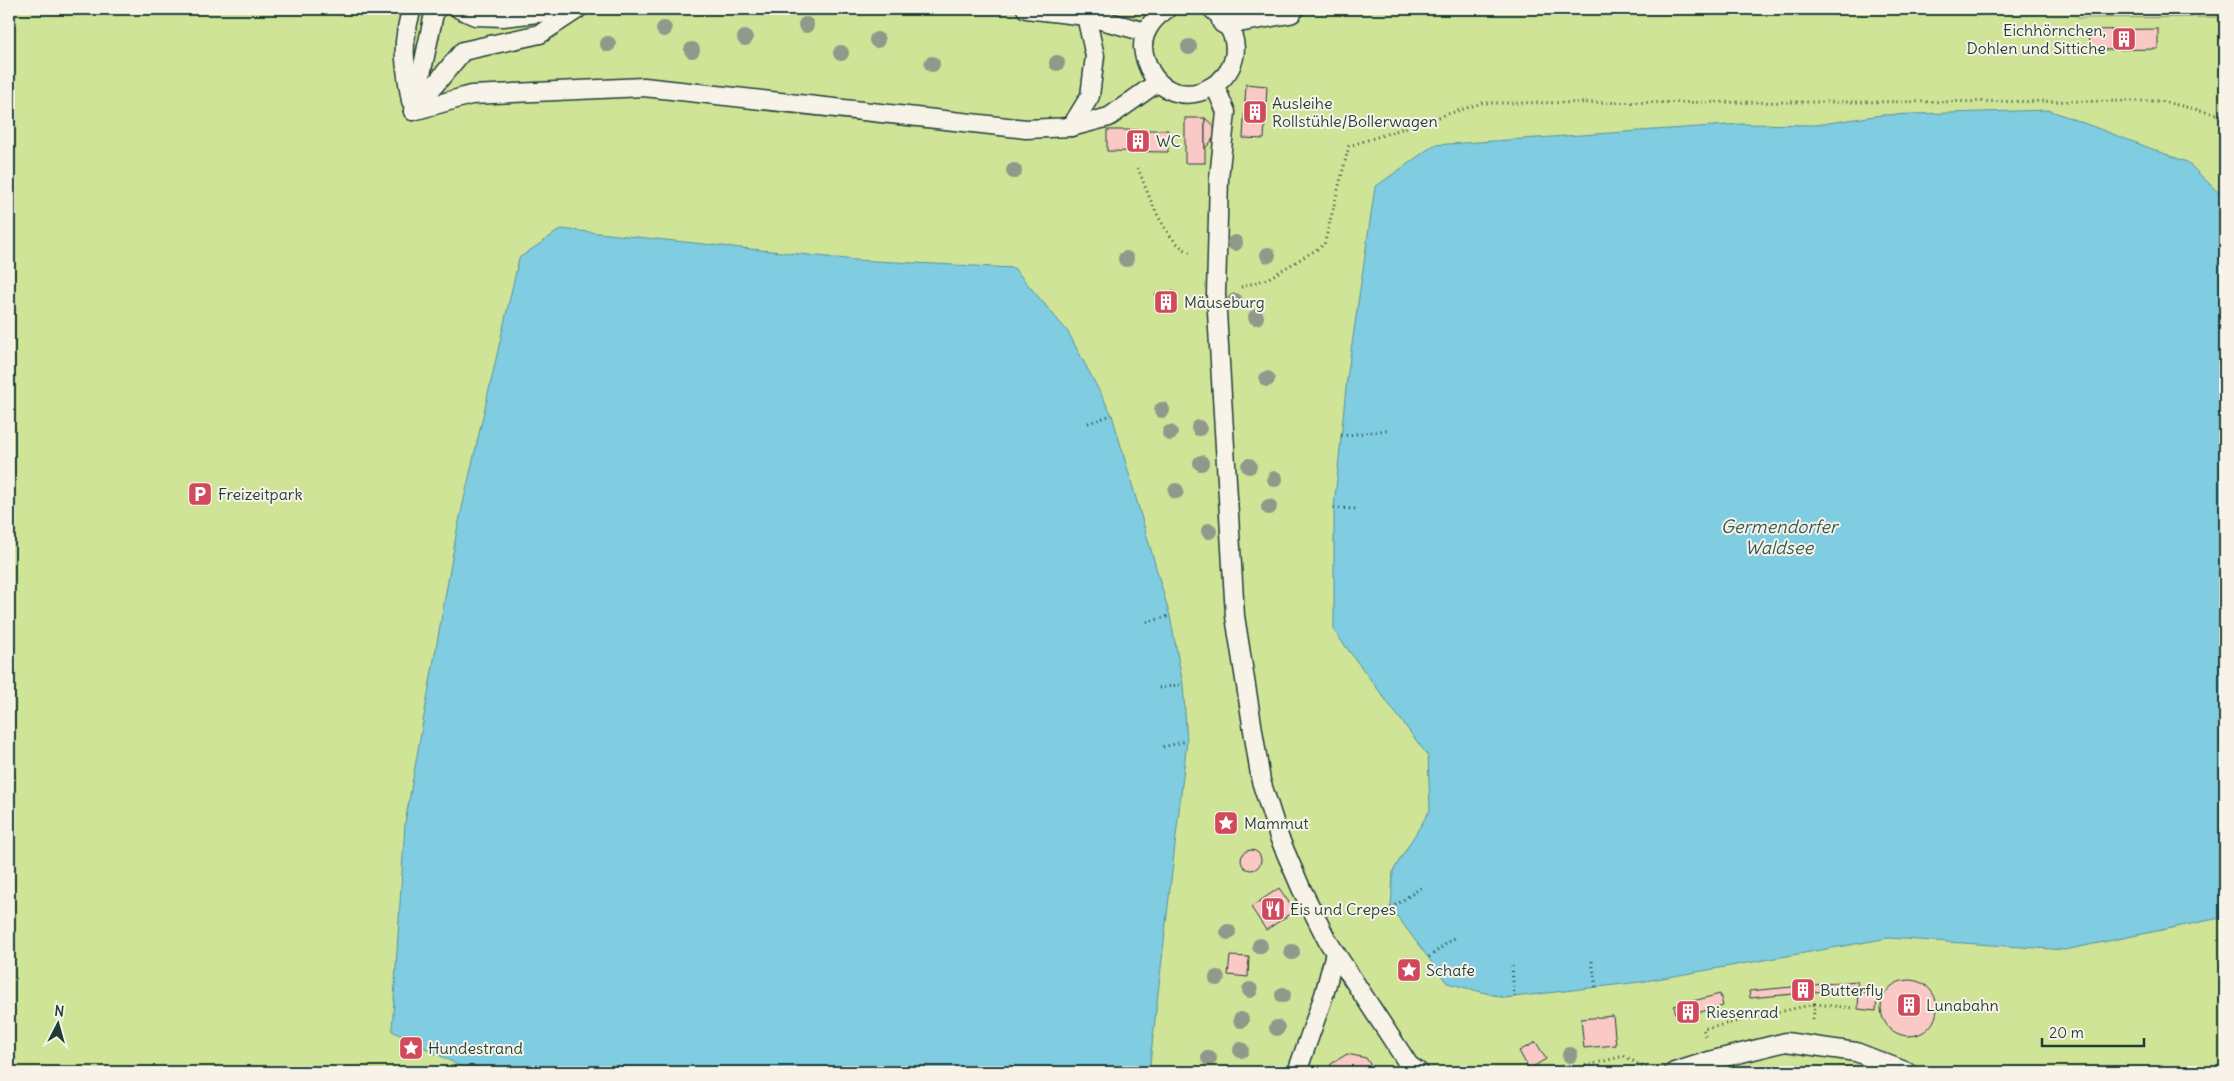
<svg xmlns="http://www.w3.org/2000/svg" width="2234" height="1081" viewBox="0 0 2234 1081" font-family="Delius,sans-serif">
<rect width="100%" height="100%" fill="#f8ebe1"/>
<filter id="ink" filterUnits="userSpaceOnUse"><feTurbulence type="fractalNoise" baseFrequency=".02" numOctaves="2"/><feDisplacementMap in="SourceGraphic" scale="10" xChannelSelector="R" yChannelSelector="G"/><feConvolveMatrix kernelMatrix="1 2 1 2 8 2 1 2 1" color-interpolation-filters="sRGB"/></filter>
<g filter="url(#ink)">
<!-- green -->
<polygon fill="#d0e498" stroke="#789066" points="9,9 2078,9 2078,18 2225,17 2225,1072 9,1072"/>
<!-- water -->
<g fill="#80cce0" stroke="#59939b">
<polygon points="2049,110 2187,162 2225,199 2225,917 2065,950 1889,938 1640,982 1514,997 1505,998 1447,983 1391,908 1393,871 1430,810 1428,756 1334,631 1334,508 1347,378 1375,187 1434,145 1742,124 1816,125 1881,115"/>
<polygon points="561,229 856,260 1014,268 1068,332 1112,415 1170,616 1183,684 1187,741 1149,1072 482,1072 460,1066 392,1031 405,823 457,530 519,258"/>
</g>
<!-- building -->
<g fill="#fac9c5" stroke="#1f3d34">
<polygon points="2158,29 2158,49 2090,50 2089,30"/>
<polygon points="1246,84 1267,86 1264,139 1243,138"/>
<rect x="1185" y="118" width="20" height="45"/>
<polygon points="1205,118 1214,126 1215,136 1205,149"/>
<polygon points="1107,130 1168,130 1168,152 1107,151"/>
<polygon points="1174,291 1177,309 1159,313 1155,294"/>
<circle cx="1251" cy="860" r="10"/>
<polygon points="1279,888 1295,911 1266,930 1251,907"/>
<polygon points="1230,956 1249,957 1248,977 1228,975"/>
<circle cx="1909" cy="1008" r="28"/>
<polygon points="1857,981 1858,988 1750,998 1749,991"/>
<polygon points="1859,992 1877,994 1876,1011 1858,1009"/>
<polygon points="1720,994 1723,1006 1677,1018 1674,1006"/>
<polygon points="1613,1016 1616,1045 1584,1048 1581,1019"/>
<polygon points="1536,1042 1546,1059 1529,1069 1519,1051"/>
<polygon points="1347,1054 1366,1058 1375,1072 1329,1072 1331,1064"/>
</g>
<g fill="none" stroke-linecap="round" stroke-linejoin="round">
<defs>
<g id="lane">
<polyline points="459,9 475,16 503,17 572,9"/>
<polyline points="1026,9 1086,16 1146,32"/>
<path d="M1167 9C1153 18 1139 35 1144 54 1165 140 1284 68 1212 9"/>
<polyline points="1215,86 1226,112 1219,178 1216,295 1235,616 1261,781 1279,837 1301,888 1327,940 1409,1065 1419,1072"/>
<path d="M411 101C405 65 400 45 412 9"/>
<polyline points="414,108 435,9"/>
<polyline points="413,111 471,95 644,87 1026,129 1071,127 1109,117 1158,82"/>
<polyline points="413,111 463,51 540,34 578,9"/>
<polyline points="1071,127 1090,96 1095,56 1086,16"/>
<polyline points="1297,1072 1324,995 1335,953"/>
<polyline points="1674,1072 1709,1061 1786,1042 1856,1052 1907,1072"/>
</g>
<polyline id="street" points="1226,20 1289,9"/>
</defs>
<!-- lane casing -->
<use href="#lane" stroke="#1f3d34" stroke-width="21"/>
<!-- street casing -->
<use href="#street" stroke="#1f3d34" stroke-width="31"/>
<!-- path -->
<g stroke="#1f3d34" stroke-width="3" stroke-dasharray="1 4" stroke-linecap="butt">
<path d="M1138 168C1147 192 1165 243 1190 252"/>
<polyline points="1241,287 1267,279 1324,245 1349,146 1482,103 2160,101 2225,116"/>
<polyline points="1088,423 1112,415"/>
<polyline points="1341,436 1387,430"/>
<polyline points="1334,508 1358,509"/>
<polyline points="1147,622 1170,616"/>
<polyline points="1159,688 1183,684"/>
<polyline points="1163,747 1187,741"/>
<polyline points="1391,908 1421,888"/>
<polyline points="1429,957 1454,938"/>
<polyline points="1592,961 1596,987"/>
<polyline points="1512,966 1514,997"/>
<polyline points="1813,1019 1815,1004 1853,1008"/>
<polyline points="1705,1036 1703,1029 1815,1004"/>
<polyline points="1561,1072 1624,1056 1649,1070"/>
</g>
<!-- lane -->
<use href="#lane" stroke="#f7f3e8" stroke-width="18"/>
<!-- street -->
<use href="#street" stroke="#f7f3e8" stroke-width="28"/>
</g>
<!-- trees -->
<g fill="#90998a">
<circle cx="806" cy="25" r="8"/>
<circle cx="664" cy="29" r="8"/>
<circle cx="745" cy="38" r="8"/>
<circle cx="877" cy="40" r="8"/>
<circle cx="608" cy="44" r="8"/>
<circle cx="1189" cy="47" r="8"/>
<circle cx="692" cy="50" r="8"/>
<circle cx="841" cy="53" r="8"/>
<circle cx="1057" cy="63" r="8"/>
<circle cx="932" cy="64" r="8"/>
<circle cx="1014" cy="171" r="8"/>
<circle cx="1235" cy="243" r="8"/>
<circle cx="1268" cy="255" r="8"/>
<circle cx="1126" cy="259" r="8"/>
<circle cx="1235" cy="301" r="8"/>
<circle cx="1256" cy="317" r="8"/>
<circle cx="1267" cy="379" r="8"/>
<circle cx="1162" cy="410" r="8"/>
<circle cx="1199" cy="428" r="8"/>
<circle cx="1170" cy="433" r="8"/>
<circle cx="1201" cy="463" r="8"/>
<circle cx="1249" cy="466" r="8"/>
<circle cx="1275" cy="479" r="8"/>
<circle cx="1176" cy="491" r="8"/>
<circle cx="1269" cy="507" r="8"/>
<circle cx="1209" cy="531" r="8"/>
<circle cx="1228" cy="932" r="8"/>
<circle cx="1260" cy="946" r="8"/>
<circle cx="1292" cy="952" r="8"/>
<circle cx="1217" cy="978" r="8"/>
<circle cx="1250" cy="990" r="8"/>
<circle cx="1283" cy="995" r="8"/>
<circle cx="1241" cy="1020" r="8"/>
<circle cx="1277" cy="1028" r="8"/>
<circle cx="1241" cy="1050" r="8"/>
<circle cx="1570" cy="1055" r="8"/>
<circle cx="1209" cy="1058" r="8"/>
</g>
</g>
<!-- icons -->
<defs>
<symbol id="building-square" viewBox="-11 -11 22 22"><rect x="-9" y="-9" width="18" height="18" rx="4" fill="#d1495b" stroke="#f7f3e8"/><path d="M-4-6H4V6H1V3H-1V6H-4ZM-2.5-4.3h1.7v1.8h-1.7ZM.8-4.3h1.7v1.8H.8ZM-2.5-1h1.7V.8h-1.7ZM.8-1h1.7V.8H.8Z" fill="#fff"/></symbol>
<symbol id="parking-square" viewBox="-11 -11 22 22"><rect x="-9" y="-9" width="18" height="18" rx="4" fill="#d1495b" stroke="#f7f3e8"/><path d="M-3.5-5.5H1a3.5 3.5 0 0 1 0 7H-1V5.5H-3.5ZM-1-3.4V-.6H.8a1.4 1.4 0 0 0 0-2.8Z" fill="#fff"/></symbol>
<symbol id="sight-square" viewBox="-11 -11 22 22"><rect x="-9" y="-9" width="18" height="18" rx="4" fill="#d1495b" stroke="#f7f3e8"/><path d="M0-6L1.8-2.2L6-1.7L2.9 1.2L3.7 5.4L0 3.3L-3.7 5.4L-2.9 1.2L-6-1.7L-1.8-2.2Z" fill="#fff"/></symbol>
<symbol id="restaurant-square" viewBox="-11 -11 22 22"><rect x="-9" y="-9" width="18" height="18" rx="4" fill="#d1495b" stroke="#f7f3e8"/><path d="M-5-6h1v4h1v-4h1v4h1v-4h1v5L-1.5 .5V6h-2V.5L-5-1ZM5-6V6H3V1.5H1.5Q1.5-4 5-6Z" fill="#fff"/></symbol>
</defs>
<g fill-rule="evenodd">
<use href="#building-square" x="2110" y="25" width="28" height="28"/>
<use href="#building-square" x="1241" y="98" width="28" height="28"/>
<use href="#building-square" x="1124" y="127" width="28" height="28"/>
<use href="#building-square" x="1152" y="288" width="28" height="28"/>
<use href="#parking-square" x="186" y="480" width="28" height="28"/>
<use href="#sight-square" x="1212" y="809" width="28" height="28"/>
<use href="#restaurant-square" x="1259" y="895" width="28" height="28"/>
<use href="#sight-square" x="1395" y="956" width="28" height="28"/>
<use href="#building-square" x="1789" y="976" width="28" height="28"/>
<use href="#building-square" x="1895" y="991" width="28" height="28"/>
<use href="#building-square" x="1674" y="998" width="28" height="28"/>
<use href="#sight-square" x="397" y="1034" width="28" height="28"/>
</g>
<g text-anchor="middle" stroke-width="4" stroke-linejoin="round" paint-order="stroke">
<!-- poi labels -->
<g font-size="16" fill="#1f3d34" stroke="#f7f3e8" text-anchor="start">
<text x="2106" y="36" text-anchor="end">Eichhörnchen,<tspan x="2106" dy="18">Dohlen und Sittiche</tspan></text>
<text x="1272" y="109">Ausleihe<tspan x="1272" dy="18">Rollstühle/Bollerwagen</tspan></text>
<text x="1156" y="147">WC</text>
<text x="1184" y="308">Mäuseburg</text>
<text x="218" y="500">Freizeitpark</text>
<text x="1244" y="829">Mammut</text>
<text x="1290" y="915">Eis und Crepes</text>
<text x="1426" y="976">Schafe</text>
<text x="1820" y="996">Butterfly</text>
<text x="1926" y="1011">Lunabahn</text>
<text x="1706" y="1018">Riesenrad</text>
<text x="428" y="1054">Hundestrand</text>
</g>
<!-- water labels -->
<g font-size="18" font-style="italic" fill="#325a56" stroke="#f7f3e8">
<text x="1779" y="533">Germendorfer<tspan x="1779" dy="21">Waldsee</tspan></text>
</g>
</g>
<!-- margin -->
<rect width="2234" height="1081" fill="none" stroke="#f7f3e8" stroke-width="30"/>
<rect x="15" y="15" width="2204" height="1051" fill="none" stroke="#1f3d34" stroke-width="2" filter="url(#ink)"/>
<!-- north arrow -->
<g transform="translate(58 1024) rotate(6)" stroke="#f7f3e8" stroke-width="4" paint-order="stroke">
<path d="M0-4L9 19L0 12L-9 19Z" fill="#1f3d34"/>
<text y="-8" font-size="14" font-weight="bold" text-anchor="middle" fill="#1f3d34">N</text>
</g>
<!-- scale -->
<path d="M2042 1038v8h102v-8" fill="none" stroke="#1f3d34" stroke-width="2.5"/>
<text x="2049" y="1038" font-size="15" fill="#1f3d34" stroke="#f7f3e8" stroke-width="4" paint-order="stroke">20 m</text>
</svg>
